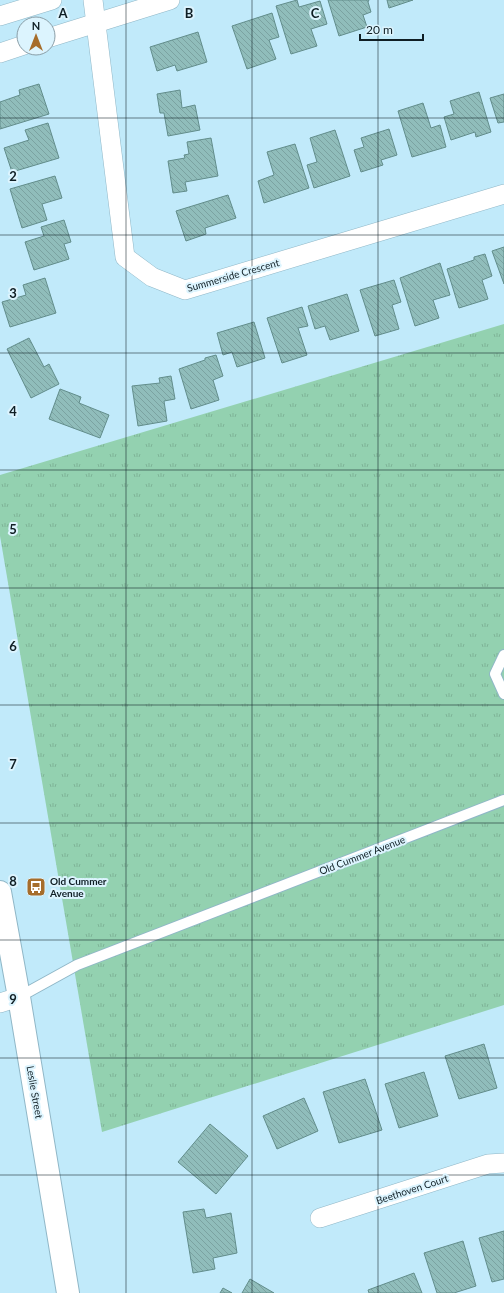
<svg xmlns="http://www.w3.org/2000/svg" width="504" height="1293" viewBox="0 0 504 1293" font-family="Lato,sans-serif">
<defs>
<pattern id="grass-tufts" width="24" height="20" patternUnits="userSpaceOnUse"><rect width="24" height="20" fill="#93d1b0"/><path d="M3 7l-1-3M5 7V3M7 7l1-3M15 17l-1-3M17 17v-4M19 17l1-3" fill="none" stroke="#7eb397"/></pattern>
<pattern id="building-back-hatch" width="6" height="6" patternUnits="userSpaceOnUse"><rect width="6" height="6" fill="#90bdbb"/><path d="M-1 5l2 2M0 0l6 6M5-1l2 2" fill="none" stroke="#7ba2a1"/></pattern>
</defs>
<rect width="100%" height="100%" fill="#c1eafa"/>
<!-- grass -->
<polygon fill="url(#grass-tufts)" points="504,324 504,1005 102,1132 0,536 0,475"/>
<!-- building -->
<g fill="url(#building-back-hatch)" stroke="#628d8b">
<polygon points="297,0 299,7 320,1 327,24 311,29 317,46 291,54 276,6"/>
<polygon points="328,0 369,0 368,2 371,12 363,15 367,27 339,36"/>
<polygon points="387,0 413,0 389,8"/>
<polygon points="272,13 279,37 269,40 276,59 247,69 232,26"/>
<polygon points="198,32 207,62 177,71 175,65 157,71 150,47"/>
<polygon points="39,84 49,114 0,129 0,102 20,95 19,90"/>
<polygon points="180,90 182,108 195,105 200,130 168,136 164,113 160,113 157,94"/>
<polygon points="479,92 491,132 476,137 475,132 451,140 444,117 454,114 450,101"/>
<polygon points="504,94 504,122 498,123 490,98"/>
<polygon points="423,103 431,128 440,125 446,147 412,157 398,111"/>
<polygon points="48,123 59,158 12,172 4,148 29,140 25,130"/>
<polygon points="389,129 397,155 381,160 383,165 361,172 354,150 364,147 361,138"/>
<polygon points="335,130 350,176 314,188 307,165 317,162 310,138"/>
<polygon points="211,138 218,176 185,182 187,191 173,193 168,161 185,158 184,155 189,154 187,142"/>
<polygon points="295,144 309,188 264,203 258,181 274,175 267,152"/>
<polygon points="55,176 62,198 42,204 47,220 22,228 10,189"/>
<polygon points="228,195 236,218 205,228 206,234 186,241 176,211"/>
<polygon points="64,220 71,242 64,244 69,259 34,270 25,242 44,236 41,227"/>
<polygon points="504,247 504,284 492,251"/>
<polygon points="485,254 492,276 482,280 488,299 459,308 447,269 474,260 474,257"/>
<polygon points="440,263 450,295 433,300 439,318 415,326 400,278"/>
<polygon points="45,278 56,313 10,327 2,302 26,295 23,285"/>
<polygon points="394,280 401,302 392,305 399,329 375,336 360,290"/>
<polygon points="347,294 359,331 330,340 325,326 315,329 308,306"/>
<polygon points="302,307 308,326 298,328 307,355 282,363 267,318"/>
<polygon points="254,322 265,358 237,367 232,352 223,355 217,333"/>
<polygon points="29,338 44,367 49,364 59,384 31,398 7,349"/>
<polygon points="216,355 223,376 213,380 219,400 191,409 179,369 205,360 205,358"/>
<polygon points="171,376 175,399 164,401 167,421 138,426 132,386 160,383 159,378"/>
<polygon points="60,389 81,397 79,403 109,415 100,438 49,419"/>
<polygon points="484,1044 497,1088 459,1099 445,1056"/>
<polygon points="424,1072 438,1116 399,1128 385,1084"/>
<polygon points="365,1079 382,1130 339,1143 323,1092"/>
<polygon points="304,1098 318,1131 277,1149 263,1116"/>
<polygon points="210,1124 248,1156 216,1194 178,1162"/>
<polygon points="204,1209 206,1218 231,1213 237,1253 213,1258 215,1269 193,1273 183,1212"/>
<polygon points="504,1231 504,1279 492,1282 479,1238"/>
<polygon points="463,1241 476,1286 454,1293 437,1293 424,1253"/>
<polygon points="414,1273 422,1293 369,1293 368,1290"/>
<polygon points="250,1279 274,1293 242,1293"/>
<polygon points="223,1288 232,1293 220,1293"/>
</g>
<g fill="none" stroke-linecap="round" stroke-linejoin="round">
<defs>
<g id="lane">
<polyline points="504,655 495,674 504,694"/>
<polyline points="19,997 77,965 504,800"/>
</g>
<g id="street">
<polyline points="93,0 125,257 152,277 185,290 504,194"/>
<polyline points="0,16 52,0"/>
<polyline points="48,38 170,0"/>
<polyline points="0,53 24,45"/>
<polyline points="0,1003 19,997"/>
<polyline points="320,1218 488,1164 504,1163"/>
</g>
<polyline id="secondary" points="0,892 19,997 68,1293"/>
</defs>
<!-- lane casing -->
<use href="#lane" stroke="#90b7c7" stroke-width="12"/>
<!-- street casing -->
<use href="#street" stroke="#90b7c7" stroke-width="20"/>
<!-- secondary casing -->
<use href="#secondary" stroke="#90b7c7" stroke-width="24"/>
<!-- lane -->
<use href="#lane" stroke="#fff" stroke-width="10"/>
<!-- street -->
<use href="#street" stroke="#fff" stroke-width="19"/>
<!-- secondary -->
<use href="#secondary" stroke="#fff" stroke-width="22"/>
</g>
<!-- grid -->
<path fill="none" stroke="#0f1e24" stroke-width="1" stroke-opacity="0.55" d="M126 0V1293M252 0V1293M378 0V1293M0 118H504M0 235H504M0 353H504M0 470H504M0 588H504M0 705H504M0 823H504M0 940H504M0 1058H504M0 1175H504"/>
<!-- icons -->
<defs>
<symbol id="bus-square" viewBox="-11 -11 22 22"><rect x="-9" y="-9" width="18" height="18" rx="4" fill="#a66d2b" stroke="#dcf4fe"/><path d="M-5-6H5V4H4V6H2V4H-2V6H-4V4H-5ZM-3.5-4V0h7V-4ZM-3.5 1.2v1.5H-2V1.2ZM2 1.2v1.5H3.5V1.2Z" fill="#fff"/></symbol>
</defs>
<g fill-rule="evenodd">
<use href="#bus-square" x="25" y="876" width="22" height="22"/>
</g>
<g text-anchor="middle" stroke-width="4" stroke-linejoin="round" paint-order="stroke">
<!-- street labels -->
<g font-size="10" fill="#0f1e24" stroke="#dcf4fe">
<text transform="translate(233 275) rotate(-16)" y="4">Summerside Crescent</text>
<text transform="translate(362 855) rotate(-21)" y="4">Old Cummer Avenue</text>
<text transform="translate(35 1092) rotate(80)" y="4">Leslie Street</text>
<text transform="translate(412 1189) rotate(-18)" y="4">Beethoven Court</text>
</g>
<!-- poi labels -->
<g font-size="10" font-weight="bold" fill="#0f1e24" stroke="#dcf4fe" text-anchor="start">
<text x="50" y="885">Old Cummer<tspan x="50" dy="12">Avenue</tspan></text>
</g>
</g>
<g font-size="13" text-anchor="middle" font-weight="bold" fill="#0f1e24" stroke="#dcf4fe" stroke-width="4" stroke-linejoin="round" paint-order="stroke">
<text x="63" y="18">A</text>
<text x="189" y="18">B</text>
<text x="315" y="18">C</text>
<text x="13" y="181">2</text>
<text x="13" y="298">3</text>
<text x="13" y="416">4</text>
<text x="13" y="534">5</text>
<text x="13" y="651">6</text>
<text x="13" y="769">7</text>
<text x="13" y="886">8</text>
<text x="13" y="1004">9</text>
</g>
<!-- north arrow -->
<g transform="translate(36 36)"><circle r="19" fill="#dcf4fe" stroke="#8a9ea7"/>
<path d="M0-3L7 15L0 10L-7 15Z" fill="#a66d2b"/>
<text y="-6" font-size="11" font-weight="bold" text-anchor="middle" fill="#0f1e24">N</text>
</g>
<!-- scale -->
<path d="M360 34v6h63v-6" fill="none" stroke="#0f1e24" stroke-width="2"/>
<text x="366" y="34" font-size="12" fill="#0f1e24" stroke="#dcf4fe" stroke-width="3" paint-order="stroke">20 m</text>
</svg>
